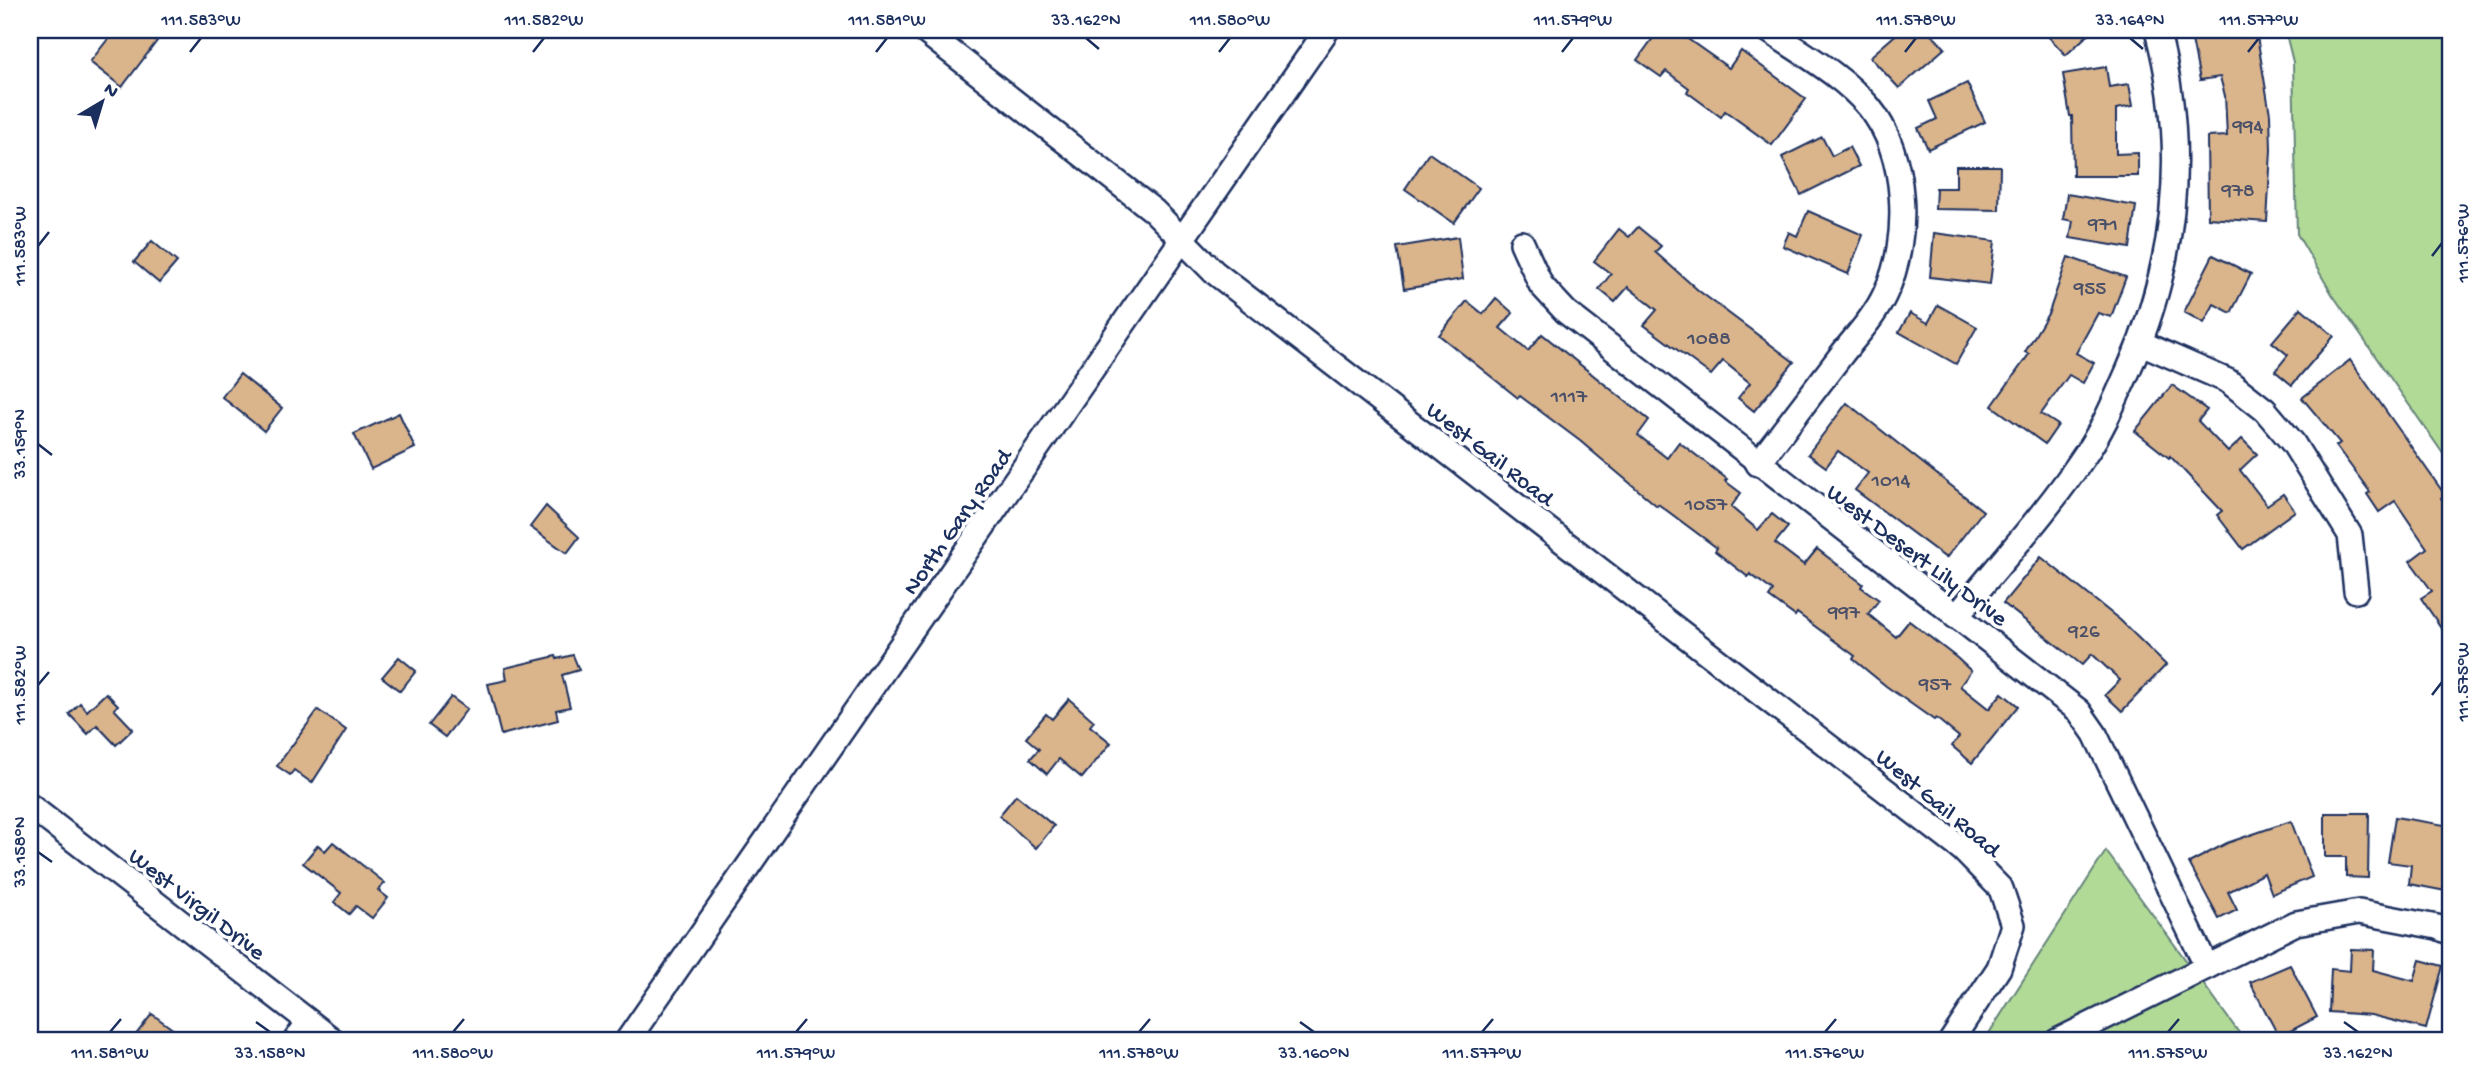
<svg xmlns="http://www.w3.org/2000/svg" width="2481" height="1071" viewBox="0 0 2481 1071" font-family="'Gochi Hand',sans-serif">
<rect width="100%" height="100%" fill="#fff"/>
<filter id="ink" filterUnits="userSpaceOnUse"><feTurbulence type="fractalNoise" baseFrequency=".0143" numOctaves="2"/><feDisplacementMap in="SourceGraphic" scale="14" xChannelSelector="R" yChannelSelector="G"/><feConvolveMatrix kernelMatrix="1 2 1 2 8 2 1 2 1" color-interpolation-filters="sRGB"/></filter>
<g filter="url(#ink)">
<!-- green -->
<g fill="#b2da97" stroke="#66847a" stroke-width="2">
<polygon points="2285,30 2451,30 2451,465 2332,294 2297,234 2293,62"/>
<polygon points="2106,851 2245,1041 1984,1041"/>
</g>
<!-- building -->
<g fill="#dab48b" stroke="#1b2f5e" stroke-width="2">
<polygon points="115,30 142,30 157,41 122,87 90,62"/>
<polygon points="1659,30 1675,30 1729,68 1741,51 1806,99 1772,145 1725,111 1721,117 1687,92 1689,88 1666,71 1661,77 1637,60"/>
<polygon points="1901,30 1928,30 1945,48 1899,88 1870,57"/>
<polygon points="2042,30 2093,30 2066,55"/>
<polygon points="2190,30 2256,30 2270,114 2271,150 2267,222 2208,218 2207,137 2227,136 2225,96 2220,77 2200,80"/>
<polygon points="2106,67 2109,87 2129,84 2133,106 2116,109 2116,154 2138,153 2138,176 2073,176 2072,116 2070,116 2063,74"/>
<polygon points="1967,83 1985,122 1928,149 1918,128 1937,119 1929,101"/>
<polygon points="1822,137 1832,156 1849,147 1859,166 1801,195 1782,157"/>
<polygon points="1429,153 1479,188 1454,223 1405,189"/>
<polygon points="1956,166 2000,166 1999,210 1935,209 1936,188 1956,188"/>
<polygon points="2067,194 2136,206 2130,248 2070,238 2073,221 2063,219"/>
<polygon points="1808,211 1863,235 1848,274 1783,246 1789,232 1797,236"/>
<polygon points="1638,227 1661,246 1655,252 1699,291 1794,362 1754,411 1738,398 1750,383 1723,361 1711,375 1644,325 1657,310 1628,287 1615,302 1599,289 1611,274 1594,261 1619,229 1629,237"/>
<polygon points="1934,233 1995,241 1990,284 1930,277"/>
<polygon points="1458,237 1463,279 1404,289 1397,247"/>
<polygon points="152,241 177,262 159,283 134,262"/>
<polygon points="2213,255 2251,274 2231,313 2214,304 2204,323 2184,312"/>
<polygon points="2068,257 2126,277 2111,317 2098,313 2076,353 2094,363 2083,383 2069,375 2041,414 2058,425 2045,444 1992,406 2029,354 2025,352 2049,312"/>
<polygon points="1496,298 1513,313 1500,328 1528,351 1542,334 1649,420 1638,435 1667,458 1679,442 1727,479 1725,481 1741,493 1731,507 1758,530 1772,514 1788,527 1775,543 1804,565 1817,549 1863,584 1861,587 1879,600 1868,614 1896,637 1909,621 1957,658 1971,671 1960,686 1989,709 2002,693 2018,706 1972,763 1952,746 1959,737 1936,718 1934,720 1886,686 1853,659 1855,656 1797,613 1795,616 1769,597 1773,591 1750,574 1748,577 1715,551 1717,548 1658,504 1657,506 1580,441 1520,396 1518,398 1439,335 1467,301 1483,314"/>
<polygon points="1938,305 1977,327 1956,364 1899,332 1910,313 1928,323"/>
<polygon points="2301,308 2334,336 2292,385 2275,371 2288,355 2272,342"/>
<polygon points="2350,360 2445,495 2441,498 2451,513 2451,642 2421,598 2432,591 2410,561 2427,548 2395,501 2379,512 2367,494 2370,492 2336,446 2340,443 2302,398"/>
<polygon points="240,374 282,408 264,431 222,397"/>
<polygon points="2172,385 2207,410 2198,421 2228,452 2242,439 2257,454 2240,470 2267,505 2283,494 2295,511 2243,549 2217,515 2222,511 2170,456 2169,458 2135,431"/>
<polygon points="1847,403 1983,511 1946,558 1855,490 1868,473 1838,451 1826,467 1808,454"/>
<polygon points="399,413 415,448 371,469 354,434"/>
<polygon points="546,506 579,537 567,553 530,527"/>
<polygon points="2041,557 2120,620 2166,665 2122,711 2105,695 2120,680 2092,654 2082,665 2003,603"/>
<polygon points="573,655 579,670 562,675 570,707 556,710 558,720 501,735 488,684 507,680 505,668 556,656 557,659"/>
<polygon points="399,657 416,671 400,691 382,677"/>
<polygon points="106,693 118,705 114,709 133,729 116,745 97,725 88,734 69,714 80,703 87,711"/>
<polygon points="451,697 467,709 445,737 429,725"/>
<polygon points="1069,699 1094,721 1090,726 1111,743 1082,778 1059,759 1047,774 1030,759 1039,749 1026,738 1046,714 1052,719"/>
<polygon points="318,710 346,730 312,783 294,770 290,775 277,766"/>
<polygon points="1016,795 1054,826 1036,848 999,816"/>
<polygon points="2325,813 2369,813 2368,878 2346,877 2346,857 2325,857"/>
<polygon points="2395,817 2451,826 2451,892 2409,884 2411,865 2388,862"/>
<polygon points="2291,821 2312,877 2272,894 2264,873 2228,892 2237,910 2219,919 2189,863 2227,843"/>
<polygon points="333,842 385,883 378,890 388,898 372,918 356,906 349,914 334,902 341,893 303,863 318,845 325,851"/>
<polygon points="2351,949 2374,950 2373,970 2414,981 2420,960 2443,966 2426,1029 2371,1015 2329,1012 2331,969 2350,971"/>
<polygon points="2290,965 2317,1017 2279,1037 2250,982"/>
<polygon points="152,1014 189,1041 131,1041"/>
</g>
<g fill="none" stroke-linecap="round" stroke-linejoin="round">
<defs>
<g id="minor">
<polyline points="923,30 1154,211 1214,272 1963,850 2001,889 2013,925 1999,968 1951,1041"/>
<polyline points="1522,243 1541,285 1566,312 2079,711 2095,734 2207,967"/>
<polyline points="2141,343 2228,381 2265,410 2293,443 2350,535 2356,591"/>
<path d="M1758 464C1786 427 1814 391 1842 354 1857 335 1875 316 1885 294 1911 240 1908 154 1869 107 1842 75 1803 54 1768 30"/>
<path d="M1956 617C1999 564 2047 512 2085 455 2103 429 2115 400 2128 371 2177 261 2188 146 2157 30"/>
<polyline points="30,806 334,1041"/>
<polyline points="295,1041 309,1022"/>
<polyline points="627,1041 1327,30"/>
<polyline points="2057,1041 2296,923 2359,912 2437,927 2451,933"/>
</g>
</defs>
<!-- minor casing -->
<use href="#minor" stroke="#1b2f5e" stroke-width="28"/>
<!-- minor -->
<use href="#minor" stroke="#fff" stroke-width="23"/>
</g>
</g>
<!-- ticks -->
<path fill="none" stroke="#1b2f5e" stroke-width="2.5" d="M1086 38 1099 49M2130 38 2143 49M190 52 201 38M533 52 544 38M876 52 887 38M1219 52 1230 38M1562 52 1573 38M1905 52 1916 38M2248 52 2259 38M38 246 49 232M2432 256 2442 243M38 444 52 455M38 685 49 672M2432 695 2442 682M38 852 52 862M256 1022 270 1032M1300 1022 1314 1032M2344 1022 2358 1032M110 1032 121 1019M453 1032 464 1019M796 1032 807 1019M1139 1032 1150 1019M1482 1032 1493 1019M1825 1032 1836 1019M2168 1032 2179 1019"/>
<g text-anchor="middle" stroke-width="7" stroke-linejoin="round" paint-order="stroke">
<!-- number labels -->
<g font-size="21" fill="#4b5069">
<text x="2248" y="132">994</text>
<text x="2238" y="196">978</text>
<text x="2103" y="230">971</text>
<text x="2090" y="294">955</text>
<text x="1709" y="344">1088</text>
<text x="1569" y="402">1117</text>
<text x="1891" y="486">1014</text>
<text x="1706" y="510">1057</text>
<text x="1844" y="618">997</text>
<text x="2084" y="637">926</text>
<text x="1935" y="690">957</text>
</g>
<!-- street labels -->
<g font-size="24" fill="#1b2f5e" stroke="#fff">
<text transform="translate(1491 453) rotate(38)" y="8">West Gail Road</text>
<text transform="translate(956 521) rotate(-55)" y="8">North Gary Road</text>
<text transform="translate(1918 554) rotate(37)" y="8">West Desert Lily Drive</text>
<text transform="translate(1939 802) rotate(40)" y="8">West Gail Road</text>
<text transform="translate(198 903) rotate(38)" y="8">West Virgil Drive</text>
</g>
</g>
<!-- margin -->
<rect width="2481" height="1071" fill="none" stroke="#fff" stroke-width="77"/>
<!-- north arrow -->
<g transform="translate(102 102) rotate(38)" stroke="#ffffff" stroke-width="5" paint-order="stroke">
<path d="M0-5L12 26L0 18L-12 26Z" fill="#1b2f5e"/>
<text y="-10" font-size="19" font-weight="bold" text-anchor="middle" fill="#1b2f5e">N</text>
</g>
<rect x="38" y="38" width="2404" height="994" fill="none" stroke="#1b2f5e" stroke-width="2.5"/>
<g font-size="18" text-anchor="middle" fill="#1b2f5e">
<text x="201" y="25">111.583°W</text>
<text x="544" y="25">111.582°W</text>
<text x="887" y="25">111.581°W</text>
<text x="1086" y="25">33.162°N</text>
<text x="1230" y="25">111.580°W</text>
<text x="1573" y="25">111.579°W</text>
<text x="1916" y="25">111.578°W</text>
<text x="2130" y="25">33.164°N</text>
<text x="2259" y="25">111.577°W</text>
<text transform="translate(2462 243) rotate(-90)" y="6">111.576°W</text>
<text transform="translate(19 246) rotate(-90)" y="6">111.583°W</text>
<text transform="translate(19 444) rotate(-90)" y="6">33.159°N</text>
<text transform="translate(2462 682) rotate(-90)" y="6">111.575°W</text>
<text transform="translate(19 685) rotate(-90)" y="6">111.582°W</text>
<text transform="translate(19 852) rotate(-90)" y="6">33.158°N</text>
<text x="110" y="1058">111.581°W</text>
<text x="270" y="1058">33.158°N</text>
<text x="453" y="1058">111.580°W</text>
<text x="796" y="1058">111.579°W</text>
<text x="1139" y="1058">111.578°W</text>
<text x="1314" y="1058">33.160°N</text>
<text x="1482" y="1058">111.577°W</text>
<text x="1825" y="1058">111.576°W</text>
<text x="2168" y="1058">111.575°W</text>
<text x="2358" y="1058">33.162°N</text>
</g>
</svg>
